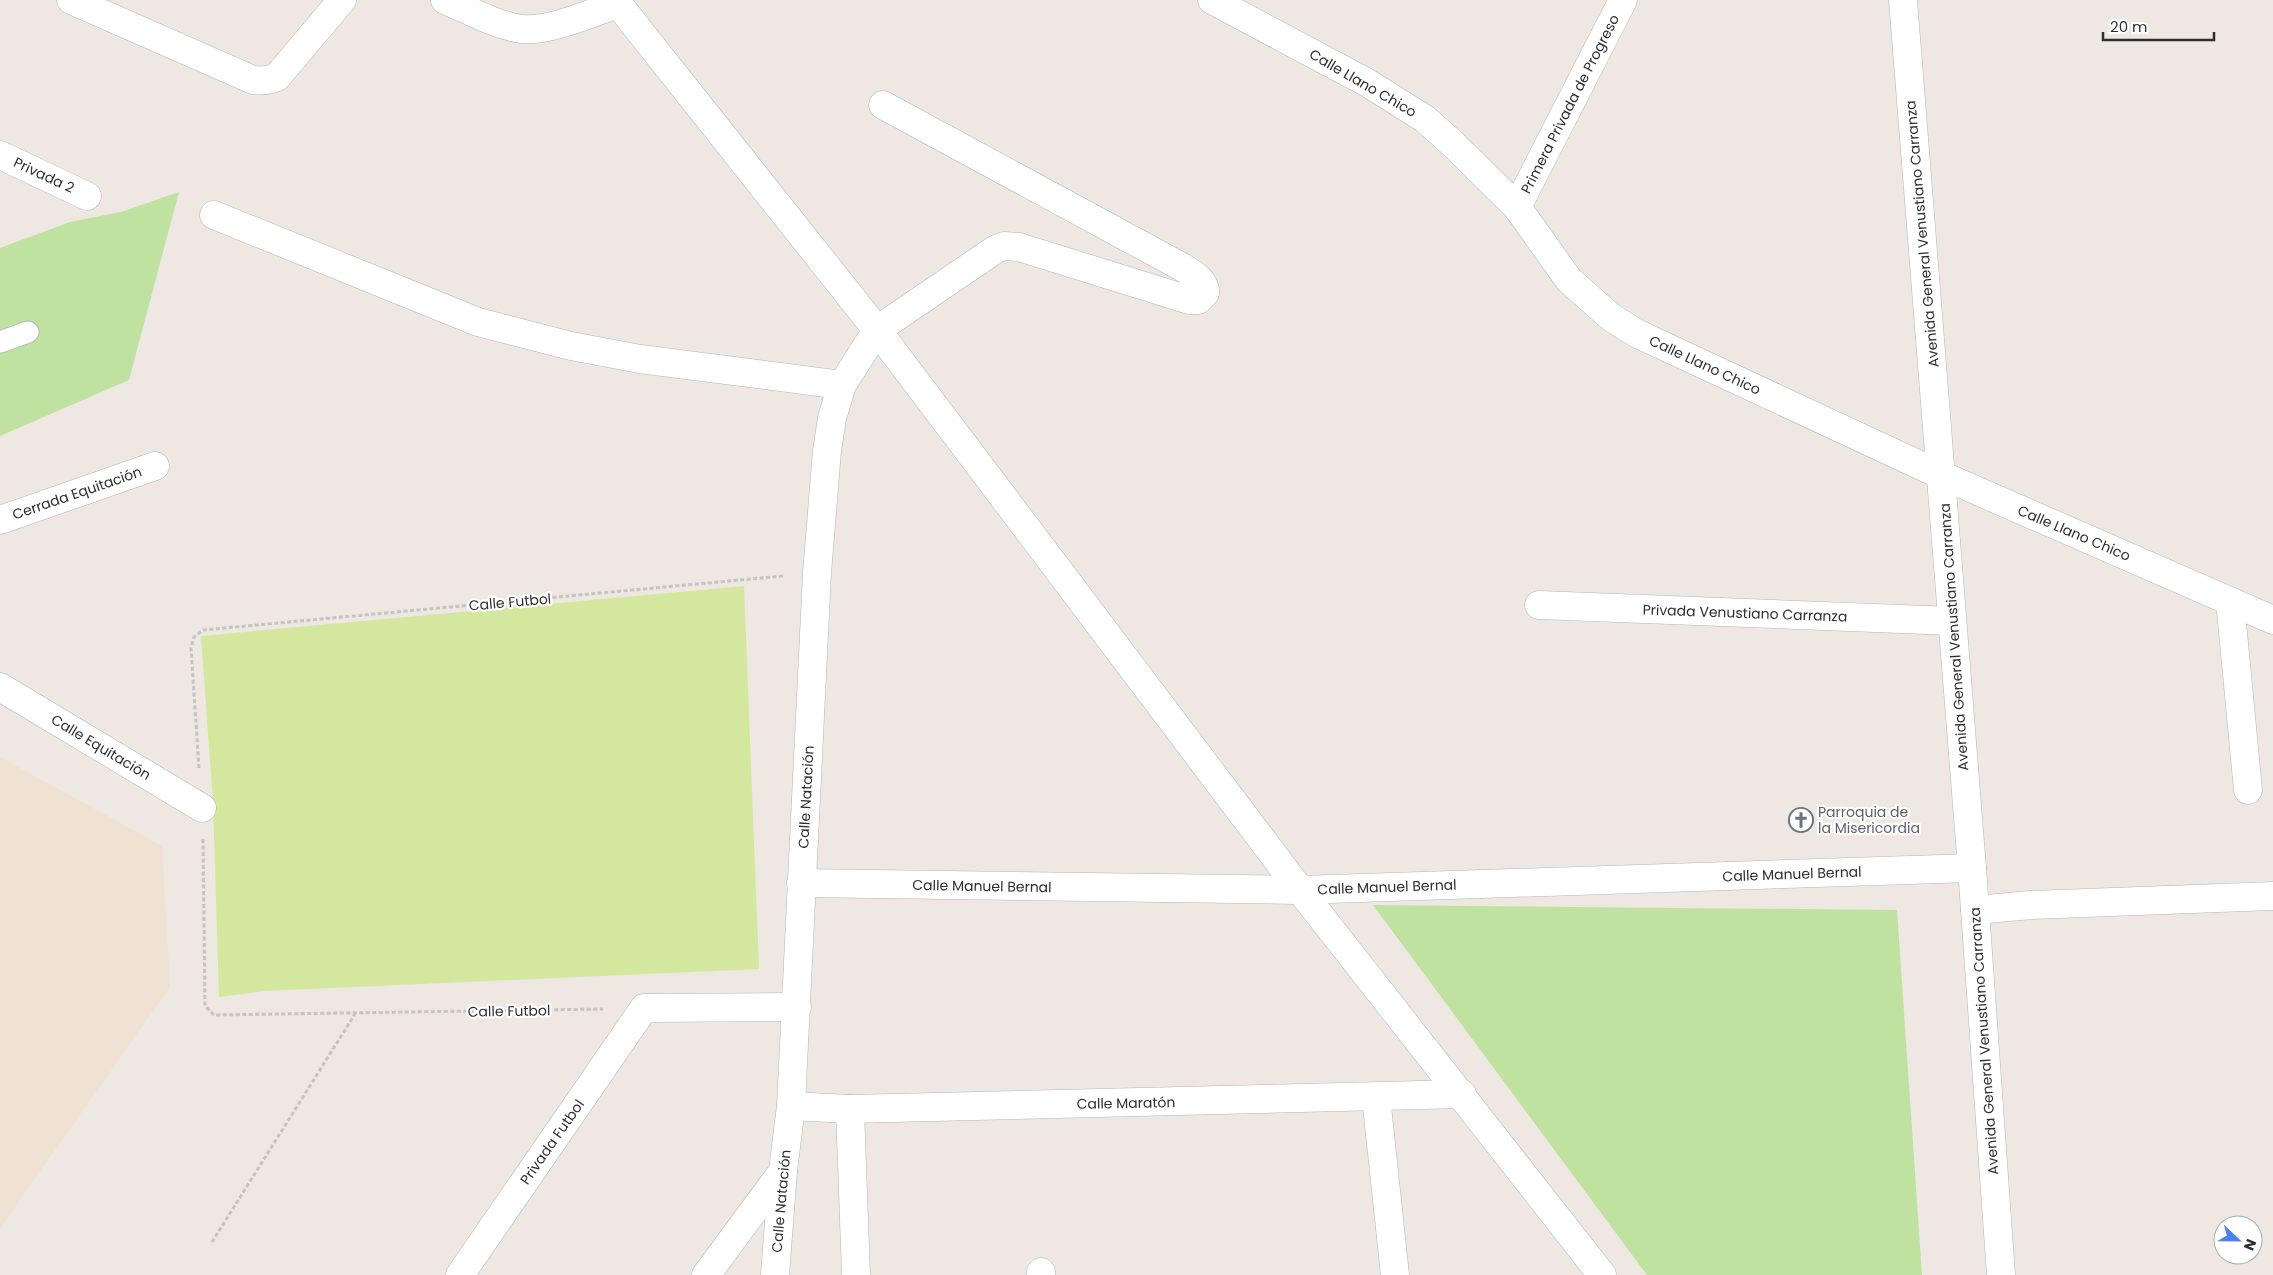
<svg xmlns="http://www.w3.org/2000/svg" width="2273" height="1275" viewBox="0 0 2273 1275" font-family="Poppins,sans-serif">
<rect width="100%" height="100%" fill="#eee7e2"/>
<!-- education -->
<polygon fill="#efe2d2" points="0,757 162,846 170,987 0,1228"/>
<!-- green -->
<g fill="#c0e2a1">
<polygon points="179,192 129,380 0,436 0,248 70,222 121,212"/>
<polygon points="1373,905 1897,910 1922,1275 1647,1275"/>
</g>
<!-- pitch -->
<polygon fill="#d3e89e" points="744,586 759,969 265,991 219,997 213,802 201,636"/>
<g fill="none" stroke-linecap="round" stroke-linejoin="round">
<defs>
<polyline id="lane" points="0,342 28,332"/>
<g id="street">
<path d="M71 0 253 80C262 81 269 81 277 77L342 0"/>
<path d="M445 0C469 10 495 25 521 29 549 32 591 13 618 4"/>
<polyline points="1212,0 1366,82 1425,119 1452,143 1517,207 1569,280 1612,318 1638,334 1941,475 2273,620"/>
<polyline points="0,155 87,196"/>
<polyline points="1517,207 1623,0"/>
<polyline points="214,215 478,322 571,346 640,359 842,385"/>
<polyline points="0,520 155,466"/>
<polyline points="2230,601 2248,790"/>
<polyline points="1539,605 1952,621"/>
<polyline points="0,687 202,808"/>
<polyline points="801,883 1300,890 1972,868"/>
<polyline points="1975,910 2031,905 2273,896"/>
<polyline points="1376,1097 1395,1275"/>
<polyline points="791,1106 850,1109 1462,1094"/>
<polyline points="850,1109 856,1275"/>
<polyline points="1041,1272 1041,1275"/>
<polyline points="460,1275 644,1008 797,1007"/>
<polyline points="706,1275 783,1171"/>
<path d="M775 1275 783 1171 791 1106 817 573 827 451 832 418 842 385 877 330 996 249 1004 246 1019 247 1189 300H1198L1205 293C1206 280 1191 273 1182 267L883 105"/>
</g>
<g id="secondary">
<polyline points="615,0 877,330 1300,890 1602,1275"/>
<polyline points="1903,0 1972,868 2001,1275"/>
</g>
</defs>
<!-- lane casing -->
<use href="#lane" stroke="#b2b5bd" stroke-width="23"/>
<!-- street casing -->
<use href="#street" stroke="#b2b5bd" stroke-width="29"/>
<!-- secondary casing -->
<use href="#secondary" stroke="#b2b5bd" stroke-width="29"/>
<!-- path -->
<g stroke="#c4c4c4" stroke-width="3" stroke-dasharray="4 2.5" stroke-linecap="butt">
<polyline points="199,768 191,648 194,637 203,630 783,576"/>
<polyline points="203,839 205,1006 214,1015 603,1009"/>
<polyline points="212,1242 355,1014"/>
</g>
<!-- lane -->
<use href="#lane" stroke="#fff" stroke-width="21"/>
<!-- street -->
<use href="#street" stroke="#fff" stroke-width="28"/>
<!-- secondary -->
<use href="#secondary" stroke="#fff" stroke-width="28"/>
</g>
<!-- icons -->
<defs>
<symbol id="church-ring" viewBox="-11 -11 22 22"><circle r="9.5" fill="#fff" stroke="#6b7280" stroke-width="1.5"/><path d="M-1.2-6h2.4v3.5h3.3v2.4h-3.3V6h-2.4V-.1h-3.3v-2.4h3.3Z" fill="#6b7280"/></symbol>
</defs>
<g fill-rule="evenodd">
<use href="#church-ring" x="1787" y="806" width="28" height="28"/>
</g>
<g text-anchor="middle" stroke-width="4.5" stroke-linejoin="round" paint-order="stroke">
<!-- street labels -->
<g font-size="14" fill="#2e2e2e" stroke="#fff">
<text transform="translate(1363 83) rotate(30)" y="5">Calle Llano Chico</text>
<text transform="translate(1570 104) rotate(-63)" y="5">Primera Privada de Progreso</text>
<text transform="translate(44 175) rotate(25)" y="5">Privada 2</text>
<text transform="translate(1922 234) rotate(-95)" y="5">Avenida General Venustiano Carranza</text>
<text transform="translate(1705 365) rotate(25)" y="5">Calle Llano Chico</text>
<text transform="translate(77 493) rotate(-19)" y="5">Cerrada Equitación</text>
<text transform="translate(2074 533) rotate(23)" y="5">Calle Llano Chico</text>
<text transform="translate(510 602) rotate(-5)" y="5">Calle Futbol</text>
<text transform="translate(1745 613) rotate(2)" y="5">Privada Venustiano Carranza</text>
<text transform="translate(1954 637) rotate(-94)" y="5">Avenida General Venustiano Carranza</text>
<text transform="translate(101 747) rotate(31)" y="5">Calle Equitación</text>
<text transform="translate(806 797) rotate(-87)" y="5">Calle Natación</text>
<text transform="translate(1792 874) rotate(-2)" y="5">Calle Manuel Bernal</text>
<text transform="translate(982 886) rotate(1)" y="5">Calle Manuel Bernal</text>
<text transform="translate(1387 887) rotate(-2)" y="5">Calle Manuel Bernal</text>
<text transform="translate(509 1011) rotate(-1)" y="5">Calle Futbol</text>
<text transform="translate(1984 1041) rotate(-94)" y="5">Avenida General Venustiano Carranza</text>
<text transform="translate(1126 1103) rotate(-1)" y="5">Calle Maratón</text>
<text transform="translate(552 1142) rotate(-55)" y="5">Privada Futbol</text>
<text transform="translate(781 1201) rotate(-85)" y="5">Calle Natación</text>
</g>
<!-- worship labels -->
<g font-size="14" fill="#5b616d" stroke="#fff" text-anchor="start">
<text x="1818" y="817">Parroquia de<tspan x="1818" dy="16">la Misericordia</tspan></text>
</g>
</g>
<!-- north arrow -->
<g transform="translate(2238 1240) rotate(112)"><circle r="24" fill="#ffffff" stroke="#ababab"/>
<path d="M0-4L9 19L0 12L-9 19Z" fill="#4b81f2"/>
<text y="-8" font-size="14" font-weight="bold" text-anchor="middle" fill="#2e2e2e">N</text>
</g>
<!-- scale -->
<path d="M2103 32v8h111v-8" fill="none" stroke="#2e2e2e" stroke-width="2.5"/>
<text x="2110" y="32" font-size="15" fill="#2e2e2e" stroke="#ffffff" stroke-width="4" paint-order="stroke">20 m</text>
</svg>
